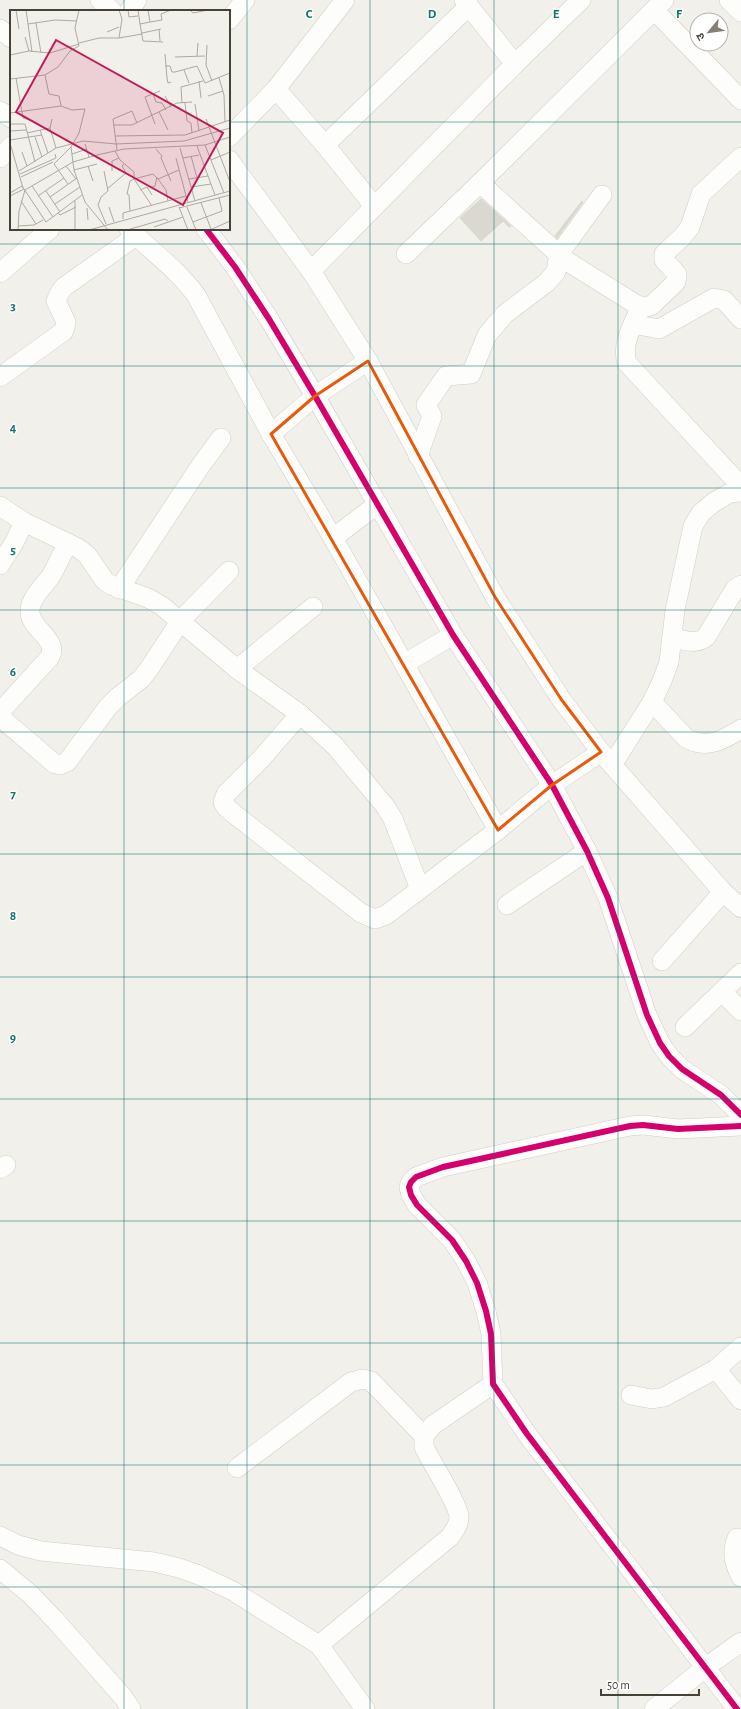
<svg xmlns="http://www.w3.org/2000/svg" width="741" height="1709" viewBox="0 0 741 1709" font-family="'Alegreya Sans','Noto Sans Devanagari',sans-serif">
<rect width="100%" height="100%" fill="#f2f0ea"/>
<!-- building -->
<g fill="#dbd8d2" stroke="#dad7cf">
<polygon points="481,199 511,226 509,227 503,221 481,241 460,218"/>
<polygon points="582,201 583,202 557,238 555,236"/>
</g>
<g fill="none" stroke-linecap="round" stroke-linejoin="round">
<defs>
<g id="minor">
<polyline points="100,0 112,11"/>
<polyline points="464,0 515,64"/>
<polyline points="664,0 654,10 741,100"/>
<polyline points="729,0 741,12"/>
<polyline points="129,11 137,0"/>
<polyline points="229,20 245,0"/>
<polyline points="0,29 11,38"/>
<polyline points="276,89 325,145 374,206"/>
<polyline points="0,111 11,118"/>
<polyline points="229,137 276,89 345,0"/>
<polyline points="325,145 469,6"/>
<polyline points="0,158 11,146"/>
<polyline points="229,160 311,271 368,361 495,597 561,699 601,752 723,892 741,908"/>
<polyline points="480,183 565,260 637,305 646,307 652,305 676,282 677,274 664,260 664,254 682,237 690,227 701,194 741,157"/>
<path d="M129 229C151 251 177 269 196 295L271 434 333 538 498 830"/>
<polyline points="206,229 235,267 269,319 315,396 453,635 552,785 587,851 608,898 647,1015 660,1043 669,1056 682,1069 721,1095 741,1115"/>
<polyline points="406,254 480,183 654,10"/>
<polyline points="311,271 515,64 581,0"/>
<polyline points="0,273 50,229"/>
<path d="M641 307C633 325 621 343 627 363L741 486"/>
<polyline points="633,324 659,329 714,298 724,300 741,319"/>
<polyline points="0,377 64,331 66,322 56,301 60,292 64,287 136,236"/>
<polyline points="271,434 315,396 368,361"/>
<polyline points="418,456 432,416 426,405 446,376 471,374 487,335 505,314 546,283 556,272 559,254 602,195"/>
<polyline points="0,506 24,522 78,548 87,555 105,581 111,585 148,598 162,606 237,669 300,714 335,746 385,806 393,819 420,889"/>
<polyline points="333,538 378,504"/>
<polyline points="0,565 14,543 24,522"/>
<polyline points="119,589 201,465 221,438"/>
<path d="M672 638C684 640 697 645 706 637L735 589 741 585"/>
<polyline points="404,664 453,635"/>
<polyline points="237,669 313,607"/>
<path d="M652 702 686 738C706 750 723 740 741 729"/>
<path d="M0 712 50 657C59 639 30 629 30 612 29 599 44 586 51 576 57 565 62 554 68 543"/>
<polyline points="300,714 261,759 226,794 223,802 226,807 234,814 361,913 375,919 386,915 498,830 552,785 601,752"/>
<polyline points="0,717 55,764 60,765 67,762 108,707 118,697 141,679 149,669 181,620 229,571"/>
<polyline points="612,765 652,702 662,681 669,662 675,610 693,526 701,513 714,502 730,493 741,492"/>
<polyline points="507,905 587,851"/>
<polyline points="662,961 723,892"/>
<polyline points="722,992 741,1011"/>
<polyline points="685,1027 741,973"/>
<polyline points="0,1169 6,1165"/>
<polyline points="716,1369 741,1400"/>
<polyline points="631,1395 652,1399 664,1397 716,1369 741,1347"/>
<polyline points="237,1468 351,1382 363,1379 371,1381 424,1436"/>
<polyline points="0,1536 18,1545 41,1551 154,1562 179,1568 199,1575 233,1591 319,1645 365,1709"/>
<path d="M737 1538C731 1554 734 1563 741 1577"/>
<polyline points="0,1569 31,1595 55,1620 123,1697 131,1709"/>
<path d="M319 1645 450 1537C454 1531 459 1525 459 1517 458 1503 431 1462 424 1447V1436L433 1425 493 1384"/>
<polyline points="654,1709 706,1667 741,1642"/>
<polyline points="737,1709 527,1434 493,1384 491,1334 486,1311 477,1283 466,1261 452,1240 417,1205 411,1195 409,1187 411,1182 416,1177 443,1167 630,1126 643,1125 678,1129 741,1126"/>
</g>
</defs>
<!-- minor casing -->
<use href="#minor" stroke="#d0cdc7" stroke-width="20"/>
<!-- minor -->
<use href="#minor" stroke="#fdfdfc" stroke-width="19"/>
<defs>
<g id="cycleway">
<polyline points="206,229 235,267 269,319 315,396 453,635 552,785 587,851 608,898 647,1015 660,1043 669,1056 682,1069 721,1095 741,1115"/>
<polyline points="737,1709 527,1434 493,1384 491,1334 486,1311 477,1283 466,1261 452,1240 417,1205 411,1195 409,1187 411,1182 416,1177 443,1167 630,1126 643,1125 678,1129 741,1126"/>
</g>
</defs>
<!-- cycleway casing -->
<use href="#cycleway" stroke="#fff" stroke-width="8"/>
<!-- cycleway -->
<use href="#cycleway" stroke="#d6006c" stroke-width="6"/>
</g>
<!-- marked area -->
<path fill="none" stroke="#e8590c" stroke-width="3" stroke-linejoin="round" d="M368 361 495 597 561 699 601 752 552 785 498 830 271 434 315 396Z"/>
<!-- grid -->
<path fill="none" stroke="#0f766e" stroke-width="1" stroke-opacity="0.55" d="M124 0V11M247 0V1709M370 0V1709M494 0V1709M618 0V1709M0 122H11M229 122H741M124 229V1709M0 244H741M0 366H741M0 488H741M0 610H741M0 732H741M0 854H741M0 977H741M0 1099H741M0 1221H741M0 1343H741M0 1465H741M0 1587H741"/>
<!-- overview -->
<g transform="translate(10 10)">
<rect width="220" height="220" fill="#f2f0ea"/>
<path fill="none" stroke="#aeaaa2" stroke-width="1" d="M6 0 9 19M16 0 18 14M109 0 112 9 109 28 132 24M118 0 119 7 128 6M128 0 130 14 140 12M138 0 140 12 152 10 151 4 161 0M180 0 183 3 198 0M26 13 31 43M130 14 133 31 153 32M149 19 150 31M97 22 109 17M132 23 151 19M69 33 89 28H109M197 35 196 55 202 71M19 41 40 43 69 34M22 42 18 14 45 10 67 11M155 44 157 68 158 73 161 72M0 45 19 41 15 27M187 46 188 33M165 47 195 46M155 56H160L162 62H165L187 56 195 73 220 63M174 60 179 73M35 65 39 84 49 86 51 96M6 68 13 108 23 111M209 68 214 85 215 112M0 69 35 65 48 57 60 41 69 36 65 18 69 0M189 71 191 88M143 84 146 92 152 93 156 100M155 86 161 97M198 86 213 81M172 93 171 77 193 71M175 93 177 111 181 113 182 123M185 94 189 121M149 102 158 120M0 103 51 96 62 100 75 99 69 123 61 137 44 154 58 174M42 109 40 118 46 138M196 109 220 172M0 114H15L25 152M145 114 135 87 150 81M103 115H122L167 93 182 92M30 120 38 143M0 121 16 120M17 123 40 118M105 126 175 125 220 110M25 127 32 147M0 130 32 125M0 133 13 178M75 134 79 147M195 135 214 183M187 136 205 185M61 137 64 160 75 192 98 220M170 138 185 191M146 139 152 146 151 148 161 171M107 140 103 109 122 101 127 113M105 141 110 150 124 162V169L143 164 148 169M12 142 17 156M62 144 77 139M181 146 187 168M166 148 176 186M173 148 189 145M201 150 220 142M56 156 66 169M78 156 83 171M64 160 87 154M9 161 46 138 73 131 106 134 174 131 220 118M94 161 98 181 91 187 88 195 96 214M102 161V151L109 148M10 164 46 148 45 144M11 167 43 152M179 169 198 166M22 176 43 207M181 177 201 174M140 178 145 176 147 167M97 179 116 163 112 156 114 154M15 180 63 152 87 145 114 139 195 135 220 127M130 180 137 177 142 185M36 181 50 202M0 183 12 176 36 212 72 185M0 186 14 179M28 186 54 168M40 187 67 168M11 191 26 214M65 191V220M158 191 156 180 148 169 169 160M191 193 201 219M45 194 70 177M99 197 104 212M169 197 178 220M177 197 186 220M77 198 78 210M169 198 220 185M120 201 119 185 117 184 120 171 124 169 142 196M48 203 50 205 66 197M113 209V203L176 186 178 192M183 212 212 201 209 188M8 216 24 215 33 210M144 217 173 207M8 220 9 201 15 180M79 220 220 181M117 220 155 209 158 211M200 220 220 211"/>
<path fill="#c2185b" fill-opacity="0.15" stroke="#c2185b" stroke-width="2" d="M46 30 213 123 173 195 6 102Z"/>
<rect width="220" height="220" fill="none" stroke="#484135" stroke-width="2"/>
</g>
<g font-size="13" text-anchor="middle" font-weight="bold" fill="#0f766e" stroke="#fff" stroke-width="3" stroke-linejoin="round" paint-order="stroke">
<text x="309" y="18">C</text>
<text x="432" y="18">D</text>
<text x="556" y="18">E</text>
<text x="679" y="18">F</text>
<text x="13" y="310">3</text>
<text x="13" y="432">4</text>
<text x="13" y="554">5</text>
<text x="13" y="676">6</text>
<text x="13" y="798">7</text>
<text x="13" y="920">8</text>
<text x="13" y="1042">9</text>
</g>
<!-- north arrow -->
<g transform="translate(709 32) rotate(241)"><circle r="19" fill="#ffffff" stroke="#b6b3ae"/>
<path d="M0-3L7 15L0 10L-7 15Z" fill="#847e74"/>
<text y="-6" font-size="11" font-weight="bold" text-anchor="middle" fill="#484135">उ</text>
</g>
<!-- scale -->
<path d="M601 1689v6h98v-6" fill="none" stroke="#484135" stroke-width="2"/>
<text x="607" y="1689" font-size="12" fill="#484135" stroke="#ffffff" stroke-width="3" paint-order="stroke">50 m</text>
</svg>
